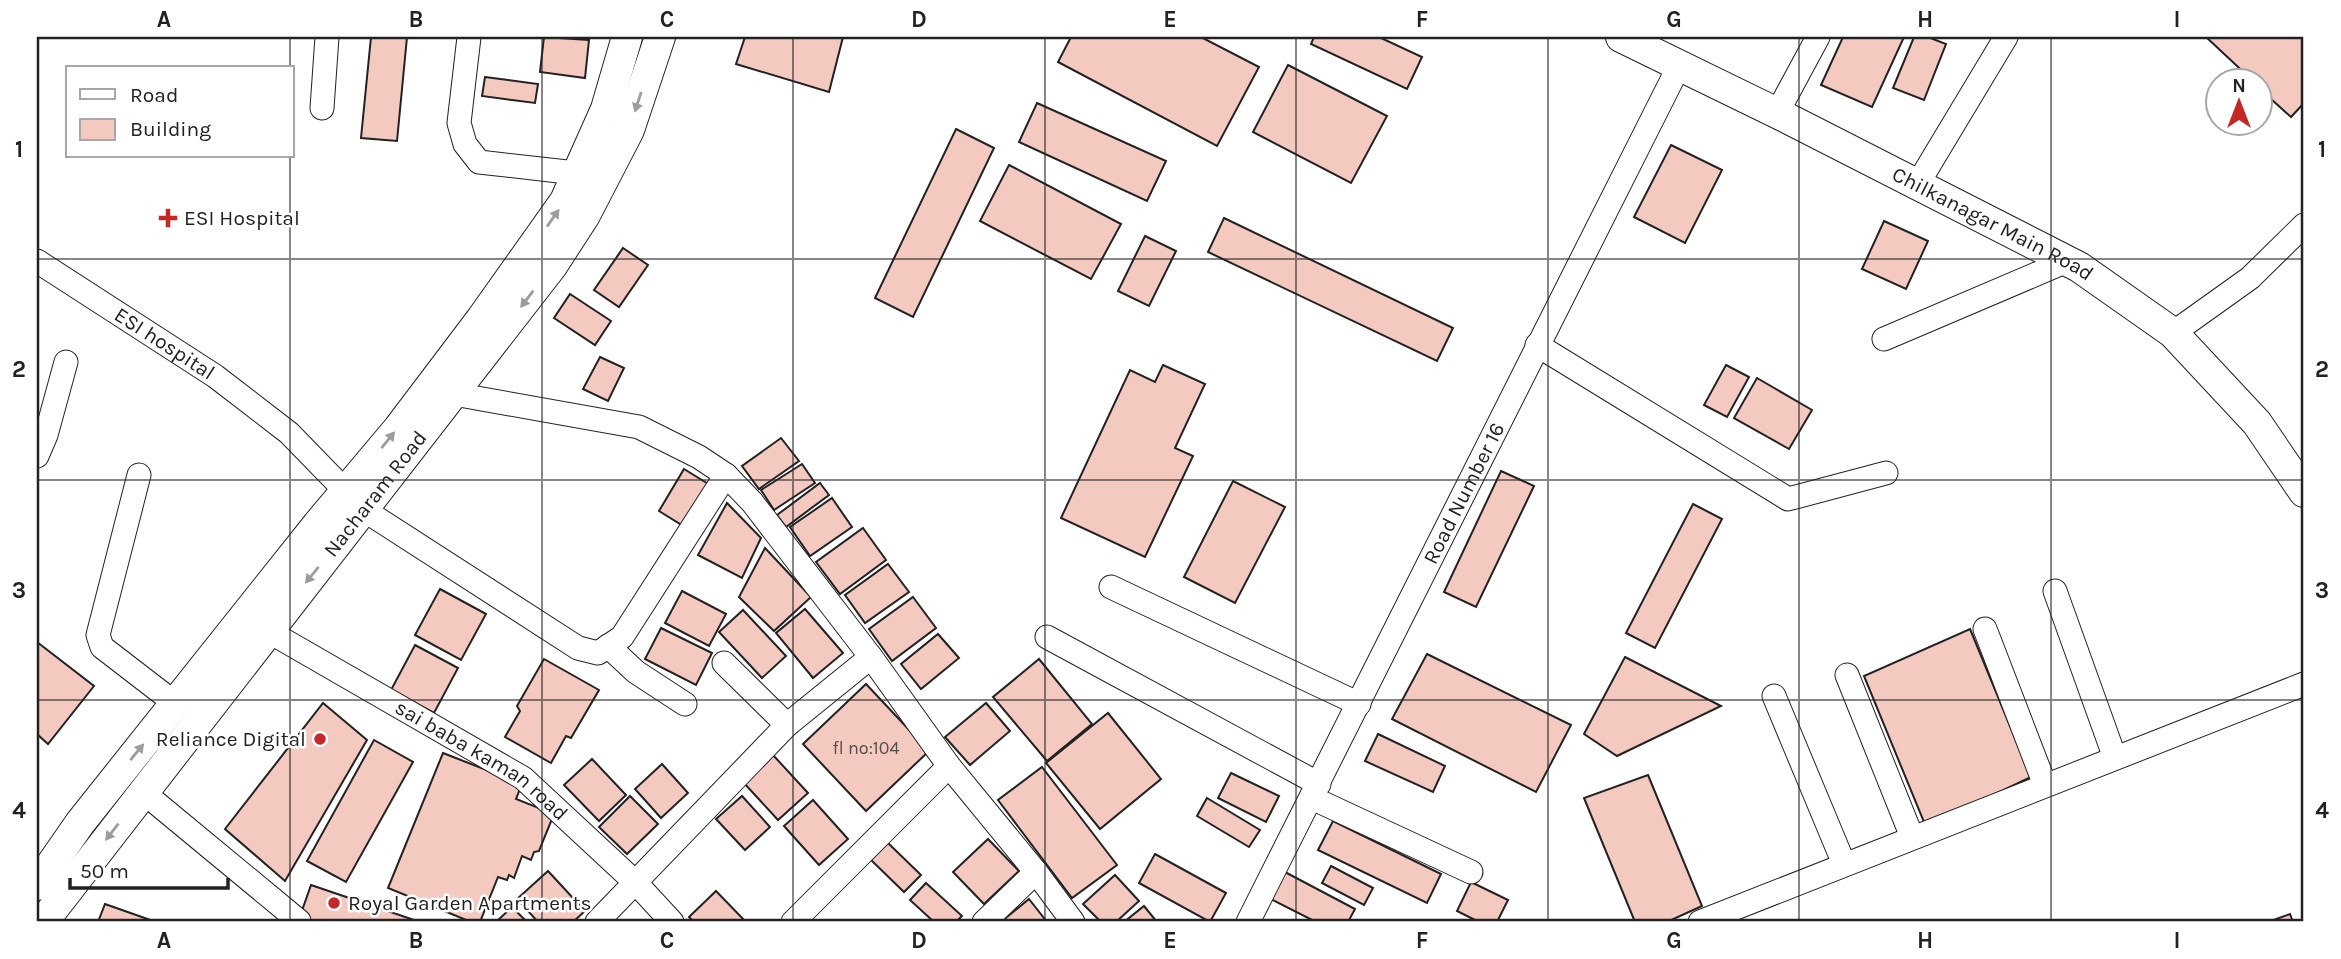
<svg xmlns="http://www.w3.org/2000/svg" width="2341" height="959" viewBox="0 0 2341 959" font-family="Karla,sans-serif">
<rect width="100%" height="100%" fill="#fff"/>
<!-- building -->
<g fill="#f3c9c0" stroke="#222" stroke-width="2">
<polygon points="371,37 407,37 397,141 361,138"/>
<polygon points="544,37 589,40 585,78 540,72"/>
<polygon points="745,37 843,37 829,92 736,64"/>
<polygon points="1071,37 1201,37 1259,67 1217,146 1058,62"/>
<polygon points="1314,37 1379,37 1422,57 1407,89 1311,44"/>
<polygon points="1843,37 1904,37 1872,107 1821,85"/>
<polygon points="1914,37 1928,37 1946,44 1924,100 1893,88"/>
<polygon points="2206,37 2304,37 2304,103 2291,117 2260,89 2260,80 2252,80"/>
<polygon points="1288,65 1387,116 1351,183 1253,132"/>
<polygon points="485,77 538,84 535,103 482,96"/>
<polygon points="1037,103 1166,161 1147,201 1019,142"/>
<polygon points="956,129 994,148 913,317 875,298"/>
<polygon points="1671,145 1722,170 1685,243 1634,217"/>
<polygon points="1009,165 1121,224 1091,279 980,221"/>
<polygon points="1224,218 1453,328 1437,361 1208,252"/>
<polygon points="1884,221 1928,241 1906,289 1862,269"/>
<polygon points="1145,236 1176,251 1149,306 1118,291"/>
<polygon points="623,248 648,265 619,307 594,290"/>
<polygon points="570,294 611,321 595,345 554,318"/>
<polygon points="600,357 624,368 608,401 583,389"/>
<polygon points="1163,365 1205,384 1175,448 1193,456 1145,557 1061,518 1130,370 1155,382"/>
<polygon points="1726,365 1749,377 1727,417 1704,405"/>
<polygon points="1757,378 1812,410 1789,449 1734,418"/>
<polygon points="781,438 799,461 759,489 742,466"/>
<polygon points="802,464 815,483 774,510 761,490"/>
<polygon points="684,469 710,485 685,527 659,511"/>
<polygon points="1501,471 1534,486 1476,607 1444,592"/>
<polygon points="1233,481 1285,507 1235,603 1184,577"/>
<polygon points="820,483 829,495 786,527 777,515"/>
<polygon points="832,498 852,527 810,556 790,527"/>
<polygon points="727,503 761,538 742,578 698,555"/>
<polygon points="1693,504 1722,519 1655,648 1626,633"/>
<polygon points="863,528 886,560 840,594 816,562"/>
<polygon points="765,548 811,597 774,631 739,597"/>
<polygon points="888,564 909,592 865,623 845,595"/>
<polygon points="440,589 486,614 461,660 415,635"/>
<polygon points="682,591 726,614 709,646 665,623"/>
<polygon points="913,597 936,628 892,661 869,629"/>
<polygon points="805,609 843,653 813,678 776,633"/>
<polygon points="743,610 786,656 762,678 719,632"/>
<polygon points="661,628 712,653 696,685 645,659"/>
<polygon points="1970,629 2031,777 1926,827 1864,676"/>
<polygon points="938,634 959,658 921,689 901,664"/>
<polygon points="37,642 94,686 48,744 37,734"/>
<polygon points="415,645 458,668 434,713 391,690"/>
<polygon points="1427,654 1571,725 1536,792 1392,719"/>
<polygon points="1625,657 1721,706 1617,756 1584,734"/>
<polygon points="544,659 599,690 571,738 566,736 551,763 505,737 520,711 517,706"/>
<polygon points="1039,659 1092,724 1047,761 993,697"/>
<polygon points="866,684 929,751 866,811 803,744"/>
<polygon points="323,703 367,740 285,881 225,829"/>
<polygon points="986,703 1010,731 970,765 945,737"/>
<polygon points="1108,713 1161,779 1100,829 1046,763"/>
<polygon points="1378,734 1445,766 1433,792 1365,761"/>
<polygon points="374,740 413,762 346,882 307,861"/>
<polygon points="443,753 522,784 516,799 554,814 539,851 534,852 531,860 522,856 514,878 509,875 507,880 498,877 480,922 471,922 388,888"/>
<polygon points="773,755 808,793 778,820 743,782"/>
<polygon points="592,759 626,795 599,821 564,785"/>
<polygon points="662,764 688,793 661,818 635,789"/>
<polygon points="1042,767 1117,865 1072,898 998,800"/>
<polygon points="1231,773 1279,796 1266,822 1218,798"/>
<polygon points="1648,775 1702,906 1667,922 1635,922 1584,798"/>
<polygon points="630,796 658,824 627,854 599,827"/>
<polygon points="742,796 770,827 745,850 716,819"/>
<polygon points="1207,798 1260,830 1249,847 1197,816"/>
<polygon points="813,800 848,839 819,865 784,826"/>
<polygon points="1333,821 1441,874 1427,903 1318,850"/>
<polygon points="988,839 1019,871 984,904 953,872"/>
<polygon points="888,843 921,875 904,892 871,860"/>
<polygon points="1155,854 1226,893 1210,922 1139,883"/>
<polygon points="1331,866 1373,888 1364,905 1322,883"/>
<polygon points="548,871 585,911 573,922 538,922 517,899"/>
<polygon points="1283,871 1355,909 1348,922 1316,922 1269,898"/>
<polygon points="1115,875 1139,901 1116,922 1101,922 1083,904"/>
<polygon points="1471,882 1508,900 1497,922 1479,922 1457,911"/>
<polygon points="926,883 962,916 956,922 934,922 910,900"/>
<polygon points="311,885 420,922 298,922"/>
<polygon points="716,891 746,922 694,922 689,917"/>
<polygon points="1029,899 1047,922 1003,922 1002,921"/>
<polygon points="105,904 156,922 98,922"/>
<polygon points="1144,906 1157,922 1124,922"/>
<polygon points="512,907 527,922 496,922"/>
<polygon points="2290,914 2293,922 2268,922"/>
</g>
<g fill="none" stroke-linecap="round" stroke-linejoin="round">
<defs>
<g id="minor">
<polyline points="469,37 459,123 465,144 479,162 576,173"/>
<polyline points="322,108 327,37"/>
<polyline points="1777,113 1818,37"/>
<polyline points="1917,185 2006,37"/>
<path id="s1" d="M37 261 215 376 289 433 364 510 578 648 598 653 622 637 726 475"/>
<polyline points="2173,333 2250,278 2304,225"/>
<polyline points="1884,339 2067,261"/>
<polyline points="1537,345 1788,499 1886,473"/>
<polyline points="454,394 639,427 699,457 726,475 752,502 871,657 949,766 1036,872 1073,922"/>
<polyline points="37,456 46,435 66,362"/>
<polyline points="139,475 98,635 102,647 176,704"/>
<polyline points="1111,587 1359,704"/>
<polyline points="2055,591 2115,758"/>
<polyline points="1985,629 2045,785"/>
<path id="s2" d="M268 631 523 778 636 883 672 922"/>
<polyline points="1047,637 1319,784"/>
<polyline points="608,646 636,672 685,704"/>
<polyline points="724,663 787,725"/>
<polyline points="1847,675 1912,837"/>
<polyline points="1774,696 1844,864"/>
<polyline points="143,792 299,921"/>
<polyline points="1312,798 1471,872"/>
<polyline points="597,922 787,725 871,657"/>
<polyline points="793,922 949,766"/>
<polyline points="984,922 1036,872"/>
<path id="s3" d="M1248 922 1679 66"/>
<polyline points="1700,922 2304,684"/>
</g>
<g id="major">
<path id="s4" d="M1621 37 1777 113 2079 267 2173 333 2257 423 2304 492"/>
<polyline points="37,885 80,823 318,524 398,429 482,318 565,201 606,109 627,37"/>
<path id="s5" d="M43 922 552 266 585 215 629 130 660 37"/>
</g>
</defs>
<!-- minor casing -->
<use href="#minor" stroke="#222" stroke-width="25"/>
<!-- major casing -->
<use href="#major" stroke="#222" stroke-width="32"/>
<!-- minor -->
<use href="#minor" stroke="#fff" stroke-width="23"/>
<!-- major -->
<use href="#major" stroke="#fff" stroke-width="30"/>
</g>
<!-- one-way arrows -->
<defs><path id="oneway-solid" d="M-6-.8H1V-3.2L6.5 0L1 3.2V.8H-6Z" transform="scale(1.75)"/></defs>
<g fill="#9c9c9c">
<use href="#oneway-solid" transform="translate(638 102) rotate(108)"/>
<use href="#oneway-solid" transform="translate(553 218) rotate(-55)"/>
<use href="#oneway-solid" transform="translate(527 299) rotate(127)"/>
<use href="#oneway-solid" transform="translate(388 440) rotate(-51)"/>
<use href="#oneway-solid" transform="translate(312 575) rotate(129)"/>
<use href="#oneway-solid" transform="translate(137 752) rotate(-51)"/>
<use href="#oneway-solid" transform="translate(112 832) rotate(128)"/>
</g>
<!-- grid -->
<path fill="none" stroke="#222" stroke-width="2" stroke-opacity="0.55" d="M290 37V68M542 37V922M793 37V922M1045 37V922M1296 37V922M1548 37V922M1799 37V922M2051 37V922M290 156V922M37 259H2304M37 480H2304M37 700H2304"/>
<!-- markers -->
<g fill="#c62828" stroke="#fff" stroke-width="2.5">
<path d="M164.5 207.5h7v7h7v7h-7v7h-7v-7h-7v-7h7z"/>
<circle cx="320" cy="739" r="7"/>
<circle cx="334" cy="903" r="7"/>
</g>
<g text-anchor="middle" stroke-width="5" stroke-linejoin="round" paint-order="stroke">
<!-- number labels -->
<g font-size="18" fill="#564c4a">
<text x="866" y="754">fl no:104</text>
</g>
<!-- poi labels -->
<g font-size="21" fill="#222" stroke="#fff" text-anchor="start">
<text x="184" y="225">ESI Hospital</text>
<text x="306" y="746" text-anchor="end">Reliance Digital</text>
<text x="348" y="910">Royal Garden Apartments</text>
</g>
<!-- street labels -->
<g font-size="21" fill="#222" stroke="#fff">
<text dy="7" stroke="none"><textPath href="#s4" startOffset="416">Chilkanagar Main Road</textPath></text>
<text dy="7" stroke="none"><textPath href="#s1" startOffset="152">ESI hospital</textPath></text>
<text dy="7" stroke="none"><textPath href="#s5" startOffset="542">Nacharam Road</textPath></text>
<text dy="7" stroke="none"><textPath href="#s3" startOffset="480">Road Number 16</textPath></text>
<text dy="7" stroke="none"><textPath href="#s2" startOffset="250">sai baba kaman road</textPath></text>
</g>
</g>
<!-- border -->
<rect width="2341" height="959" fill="none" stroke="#ffffff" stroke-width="77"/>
<!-- legend -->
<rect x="66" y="66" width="228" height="91" fill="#ffffff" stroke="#a7a7a7" stroke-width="2"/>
<rect x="80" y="89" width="35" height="10" fill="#ffffff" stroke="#a7a7a7" stroke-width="2"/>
<text x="130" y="102" font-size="21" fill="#222222">Road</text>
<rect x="80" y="119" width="35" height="21" fill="#f3c9c0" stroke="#a7a7a7" stroke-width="2"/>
<text x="130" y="136" font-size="21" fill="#222222">Building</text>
<!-- north arrow -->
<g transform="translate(2239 102)"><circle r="33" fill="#ffffff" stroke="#a7a7a7" stroke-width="2"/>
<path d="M0-5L12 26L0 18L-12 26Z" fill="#c62828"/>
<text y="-10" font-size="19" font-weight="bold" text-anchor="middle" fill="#222222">N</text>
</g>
<!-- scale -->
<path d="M70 878v10h158v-10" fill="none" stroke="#222222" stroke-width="3.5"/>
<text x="80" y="878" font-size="21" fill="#222222" stroke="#ffffff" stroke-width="5" paint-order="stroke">50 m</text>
<rect x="38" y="38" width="2264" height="882" fill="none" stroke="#222" stroke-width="2.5"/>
<g font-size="23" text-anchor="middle" font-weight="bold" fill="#222">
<text x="164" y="27">A</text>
<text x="416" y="27">B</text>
<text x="667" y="27">C</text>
<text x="919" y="27">D</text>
<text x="1170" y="27">E</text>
<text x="1422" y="27">F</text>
<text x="1674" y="27">G</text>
<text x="1925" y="27">H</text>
<text x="2177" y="27">I</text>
<text x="19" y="157">1</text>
<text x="2322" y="157">1</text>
<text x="19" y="377">2</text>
<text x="2322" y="377">2</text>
<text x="19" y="598">3</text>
<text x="2322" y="598">3</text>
<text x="19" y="818">4</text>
<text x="2322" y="818">4</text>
<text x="164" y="948">A</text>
<text x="416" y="948">B</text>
<text x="667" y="948">C</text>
<text x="919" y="948">D</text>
<text x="1170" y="948">E</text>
<text x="1422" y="948">F</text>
<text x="1674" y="948">G</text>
<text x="1925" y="948">H</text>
<text x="2177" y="948">I</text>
</g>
</svg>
